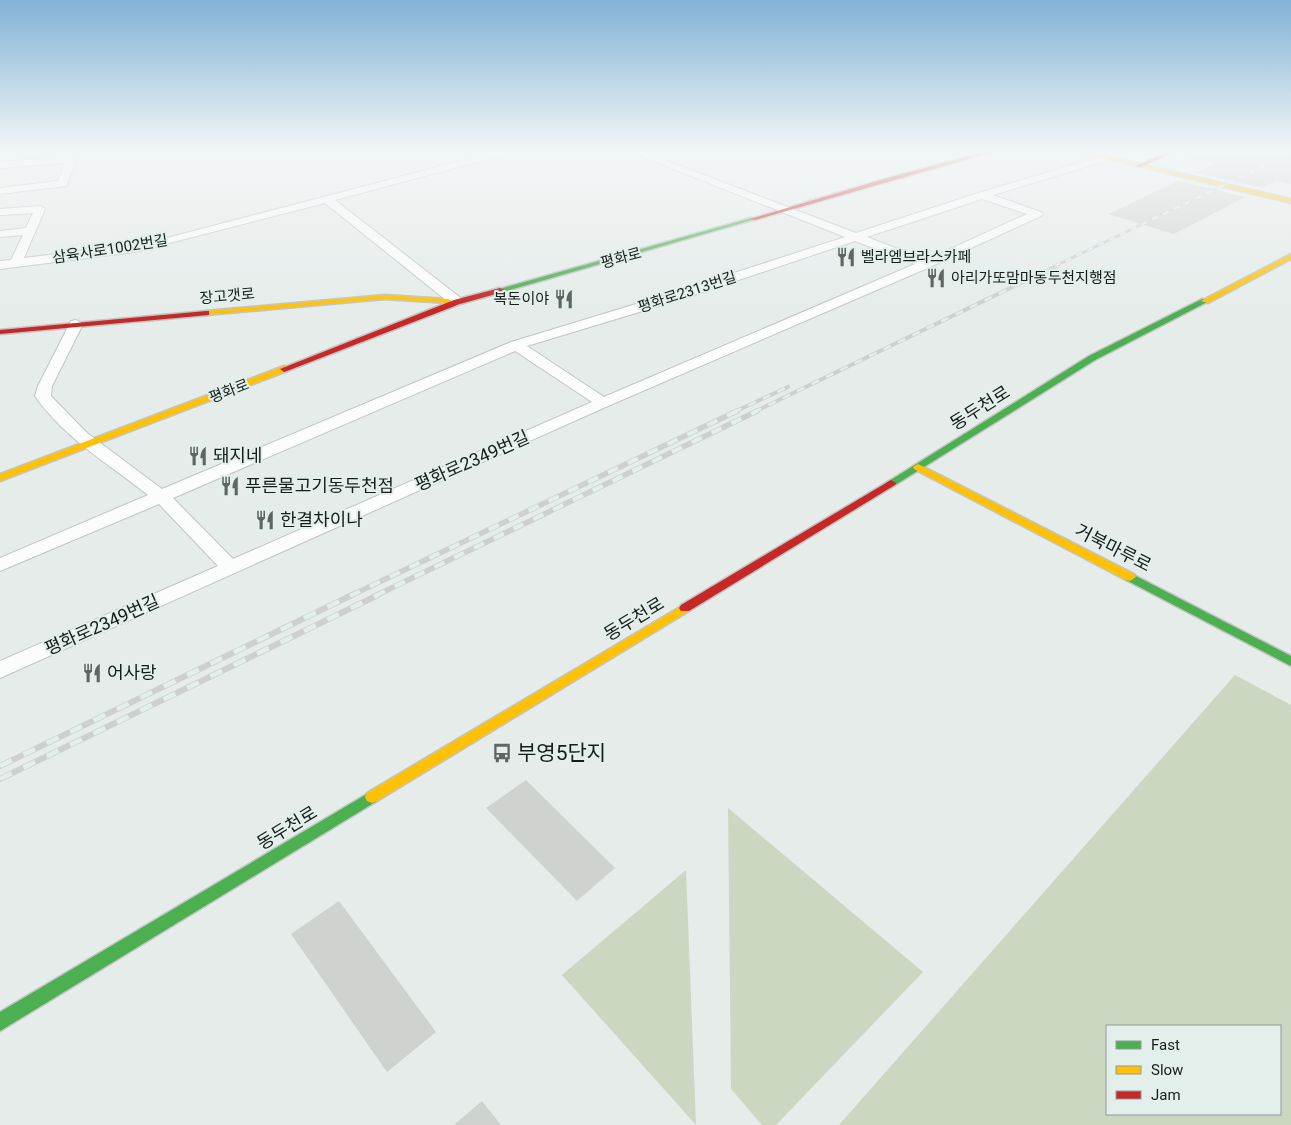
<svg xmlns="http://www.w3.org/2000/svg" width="1291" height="1125" viewBox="0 0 1291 1125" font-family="Roboto,'Noto Sans KR',sans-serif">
<rect width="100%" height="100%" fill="#e5ecea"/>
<!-- green -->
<g fill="#ccd7c1" fill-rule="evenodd">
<path d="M1235 675 1291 705V1125H839ZM1280 1026V1114H1107V1026Z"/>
<polygon points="728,808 923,972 776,1125 762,1125 731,1089"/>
<polygon points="686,870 696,1125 562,975"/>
</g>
<!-- building -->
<g fill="#ced3d0">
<polygon points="1187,151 1291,151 1291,184 1276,180 1263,188 1196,173 1214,164 1186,157"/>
<polygon points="1178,181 1245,197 1174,234 1108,214"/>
<polygon points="526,780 615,868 577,901 486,808"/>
<polygon points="339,901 436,1032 387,1072 291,934"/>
<polygon points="482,1101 501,1125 454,1125"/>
</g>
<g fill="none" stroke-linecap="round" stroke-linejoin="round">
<defs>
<g id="street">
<polygon points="498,151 513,151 511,153 335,200 462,299 463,302 457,306 452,305 325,203 135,252 0,269 0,261 11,260 23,235 0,237 0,231 26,228 33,213 0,215 0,209 40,206 45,209 24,258 135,244 167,238"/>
<path d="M628 151H641L856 233 978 193 1103 156 1106 155 1111 158 1109 160 993 195 1041 212 1043 214 1041 216 930 267 608 406 0 678V661L218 566 159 504 0 571V558L148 495C109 464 64 438 35 396L38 386 71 321 76 320 83 324 52 386 51 396 87 433 162 489 511 342 669 294 845 237ZM982 199 1027 214 926 260 867 237ZM855 241 915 264 604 397 527 346 679 300ZM515 351 592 402 233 559 173 498Z"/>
<polygon points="71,157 76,160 66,186 0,194 0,188 58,181 65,163 0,168 0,162"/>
</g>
<g id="fast">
<polygon points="751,218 756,219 503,292 496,290"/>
<polygon points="1202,299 1209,301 1095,360 895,485 891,486 886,483 1089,356"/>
<polygon points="1130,573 1291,656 1291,666 1126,580 1124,577"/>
<polygon points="372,791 377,793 379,797 377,801 0,1031 0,1012"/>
</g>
<g id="slow">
<polygon points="1075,151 1084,151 1291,199 1291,203"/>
<polygon points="1291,254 1291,259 1208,303 1201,301"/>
<polygon points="385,295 448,299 452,301 448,303 385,299 206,315 202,313 206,311"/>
<polygon points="284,366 287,367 287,371 0,481 0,474"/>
<polygon points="918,464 1134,574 1136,577 1130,581 1126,580 914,469 913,467"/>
<polygon points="685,604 691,608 689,611 377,801 372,803 367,801 365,797 367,793"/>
</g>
<g id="jam">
<polygon points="987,151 996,151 755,220 750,219 887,178"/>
<polygon points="1169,151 1176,151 1141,167 1136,166"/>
<polygon points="500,288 504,290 503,292 460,304 287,371 284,372 280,369 454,300"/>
<polygon points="206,311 209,311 209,315 0,334 0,330"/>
<polygon points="891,480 896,483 895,485 689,611 681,611 679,608 681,605"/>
</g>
</defs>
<!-- street casing -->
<use href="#street" stroke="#c0c5c4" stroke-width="2"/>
<!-- fast casing -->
<use href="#fast" stroke="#c0c5c4" stroke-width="3"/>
<!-- slow casing -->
<use href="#slow" stroke="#c0c5c4" stroke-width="3"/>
<!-- jam casing -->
<use href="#jam" stroke="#c0c5c4" stroke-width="3"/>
<!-- street -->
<use href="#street" fill="#fbfcfc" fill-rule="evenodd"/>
<!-- fast -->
<use href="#fast" fill="#4caf50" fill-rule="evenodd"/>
<!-- slow -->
<use href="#slow" fill="#ffc107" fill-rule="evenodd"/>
<!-- jam -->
<use href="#jam" fill="#c62828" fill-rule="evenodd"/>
<defs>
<polyline id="rail-far3" points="1055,266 1291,153"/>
<g id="rail-far2">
<polyline points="734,412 788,387"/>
<polyline points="754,412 1058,265"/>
</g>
<g id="rail-far1">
<polyline points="350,596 737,411"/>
<polyline points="375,596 757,411"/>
</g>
<g id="rail">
<polyline points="0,766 352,595"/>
<polyline points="0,779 378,595"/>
</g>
</defs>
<!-- rail-far3 casing -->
<use href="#rail-far3" stroke="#ced0d0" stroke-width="3"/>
<!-- rail-far2 casing -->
<use href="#rail-far2" stroke="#ced0d0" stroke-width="4"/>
<!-- rail-far1 casing -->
<use href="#rail-far1" stroke="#ced0d0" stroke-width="5.5"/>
<!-- rail casing -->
<use href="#rail" stroke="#ced0d0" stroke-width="6"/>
<!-- rail-far3 -->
<use href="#rail-far3" stroke="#e2efeb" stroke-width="2" stroke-dasharray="6" stroke-linecap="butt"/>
<!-- rail-far2 -->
<use href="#rail-far2" stroke="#e2efeb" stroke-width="2.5" stroke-dasharray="8" stroke-linecap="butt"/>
<!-- rail-far1 -->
<use href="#rail-far1" stroke="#e2efeb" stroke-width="4" stroke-dasharray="11" stroke-linecap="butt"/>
<!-- rail -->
<use href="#rail" stroke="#e2efeb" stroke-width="4.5" stroke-dasharray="13" stroke-linecap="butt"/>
</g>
<!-- sky -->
<linearGradient id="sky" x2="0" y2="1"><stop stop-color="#82b2d6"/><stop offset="0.49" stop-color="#f3f6f6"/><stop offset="1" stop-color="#f3f6f6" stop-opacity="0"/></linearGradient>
<rect width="1291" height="308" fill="url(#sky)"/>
<!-- icons -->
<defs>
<symbol id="restaurant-bare" viewBox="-9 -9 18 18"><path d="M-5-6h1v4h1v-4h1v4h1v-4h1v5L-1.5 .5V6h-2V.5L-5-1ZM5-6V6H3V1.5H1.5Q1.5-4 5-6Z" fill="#606563" stroke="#e2efeb" stroke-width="2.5" paint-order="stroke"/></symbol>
<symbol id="bus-bare" viewBox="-9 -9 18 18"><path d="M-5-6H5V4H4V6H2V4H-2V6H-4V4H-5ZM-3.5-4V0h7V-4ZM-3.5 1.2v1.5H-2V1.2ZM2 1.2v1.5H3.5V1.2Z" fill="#606563" stroke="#e2efeb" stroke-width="2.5" paint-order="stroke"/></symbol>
</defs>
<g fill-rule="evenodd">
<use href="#restaurant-bare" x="832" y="243" width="28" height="28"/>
<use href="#restaurant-bare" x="922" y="264" width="28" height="28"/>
<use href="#restaurant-bare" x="550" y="285" width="28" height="28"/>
<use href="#restaurant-bare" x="184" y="442" width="28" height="28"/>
<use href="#restaurant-bare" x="216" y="472" width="28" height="28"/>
<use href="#restaurant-bare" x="251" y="506" width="28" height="28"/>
<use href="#restaurant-bare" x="78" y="659" width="28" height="28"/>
<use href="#bus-bare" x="488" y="739" width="28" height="28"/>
</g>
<g text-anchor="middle" stroke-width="4" stroke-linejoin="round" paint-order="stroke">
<!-- far-street labels -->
<g font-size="15" fill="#181c1b" stroke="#e2efeb">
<text transform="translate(110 249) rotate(-9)" y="5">삼육사로1002번길</text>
<text transform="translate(621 258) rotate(-15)" y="5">평화로</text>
<text transform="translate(687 292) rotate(-18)" y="5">평화로2313번길</text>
<text transform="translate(227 296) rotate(-5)" y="5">장고갯로</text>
<text transform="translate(229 391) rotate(-21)" y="5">평화로</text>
</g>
<!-- far-poi labels -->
<g font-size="15" fill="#181c1b" stroke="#e2efeb" text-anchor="start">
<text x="861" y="262">벨라엠브라스카페</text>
<text x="951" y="283">아리가또맘마동두천지행점</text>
<text x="549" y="304" text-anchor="end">복돈이야</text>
</g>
<!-- street labels -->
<g font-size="18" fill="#181c1b" stroke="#e2efeb">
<text transform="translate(980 408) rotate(-32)" y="6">동두천로</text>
<text transform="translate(472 461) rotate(-24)" y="6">평화로2349번길</text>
<text transform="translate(1113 548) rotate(27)" y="6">거북마루로</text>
<text transform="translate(634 619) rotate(-31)" y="6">동두천로</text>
<text transform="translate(102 625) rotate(-24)" y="6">평화로2349번길</text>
<text transform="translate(287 828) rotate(-31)" y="6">동두천로</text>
</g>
<!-- poi labels -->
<g font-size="18" fill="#181c1b" stroke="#e2efeb" text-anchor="start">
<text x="213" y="462">돼지네</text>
<text x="245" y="492">푸른물고기동두천점</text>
<text x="280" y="526">한결차이나</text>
<text x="107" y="679">어사랑</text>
</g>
<!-- near-poi labels -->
<g font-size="21" fill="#181c1b" stroke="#e2efeb" text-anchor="start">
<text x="517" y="760">부영5단지</text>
</g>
</g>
<!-- legend -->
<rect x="1106" y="1025" width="175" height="90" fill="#e2efeb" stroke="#919b98"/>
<rect x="1116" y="1041" width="25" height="8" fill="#4caf50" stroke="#919b98"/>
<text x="1151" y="1050" font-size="15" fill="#181c1b">Fast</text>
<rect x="1116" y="1066" width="25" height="8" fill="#ffc107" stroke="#919b98"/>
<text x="1151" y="1075" font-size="15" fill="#181c1b">Slow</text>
<rect x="1116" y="1091" width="25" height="8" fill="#c62828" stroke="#919b98"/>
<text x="1151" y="1100" font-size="15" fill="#181c1b">Jam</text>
</svg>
